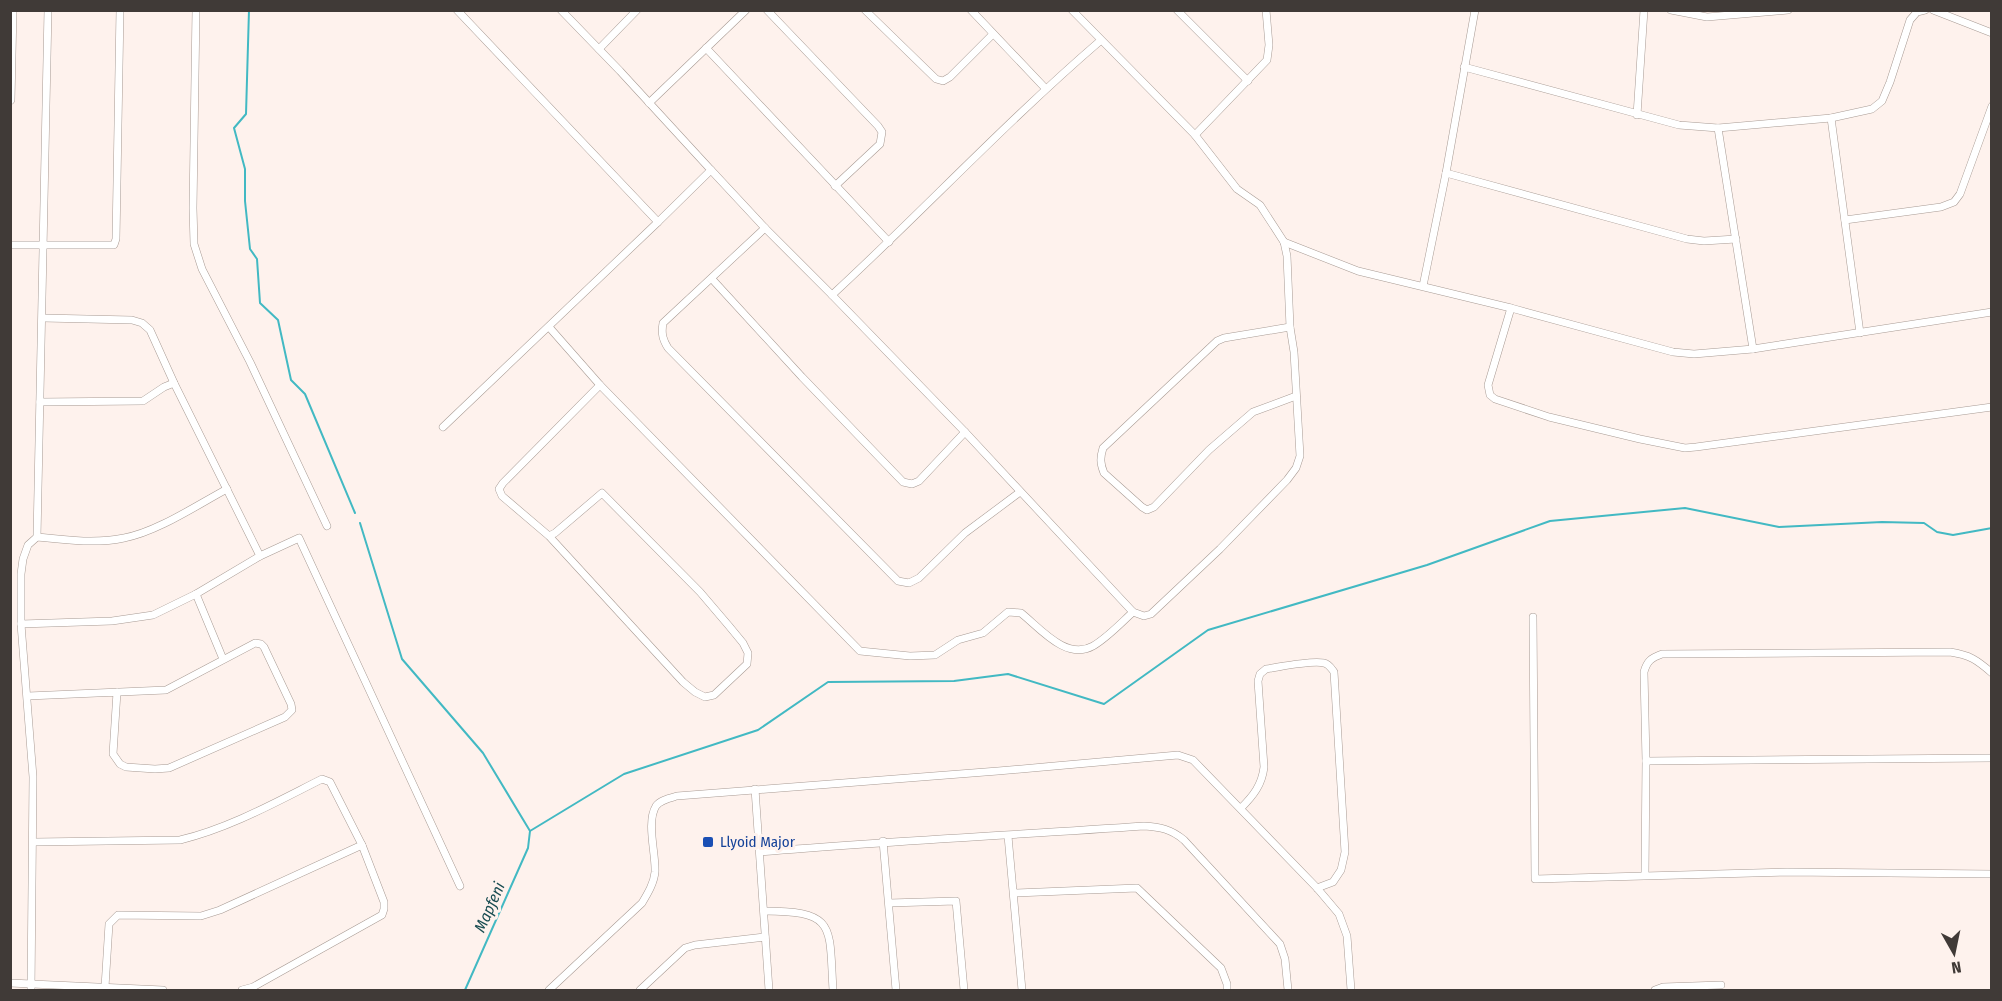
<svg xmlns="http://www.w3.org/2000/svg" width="2002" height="1001" viewBox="0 0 2002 1001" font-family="'Fira Sans Condensed',sans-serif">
<rect width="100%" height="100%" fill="#fef2ed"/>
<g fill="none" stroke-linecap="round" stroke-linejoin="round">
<!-- stream -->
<g stroke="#42b9c3" stroke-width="2">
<polyline points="249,10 246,114 234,128 245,169 245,201 250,249 257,259 260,303 278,320 291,380 305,394 355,513"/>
<polyline points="360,523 402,659 483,753 530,831"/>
<polyline points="530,831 624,774 758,730 828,682 954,681 1008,674 1104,704 1208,630 1427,565 1550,521 1685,508 1779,527 1882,522 1924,523 1937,532 1953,535 1992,528"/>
<polyline points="465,990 528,848 530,831"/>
</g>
<defs>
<g id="street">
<polyline points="196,10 193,208 194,244 202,269 250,362 327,526"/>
<polyline points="457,10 658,222 711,170 620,71 561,10"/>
<polyline points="767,10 878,126 882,132 880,144 835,186"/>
<polyline points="865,10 936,79 943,81 950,77 993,34"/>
<polyline points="971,10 1045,88"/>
<path d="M1072 10 1195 135 1237 189 1260 205 1284 242 1287 256 1290 327 1294 352 1300 456 1296 468 1287 480 1220 549 1151 614 1144 616 1133 612 965 432 832 295C923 211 1007 121 1100 41"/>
<polyline points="1177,10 1248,81"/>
<polyline points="1671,10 1707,17 1788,10"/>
<polyline points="1933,10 1992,33"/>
<polyline points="706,48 889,242"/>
<polyline points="599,49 637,10"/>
<polyline points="1464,67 1679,125 1718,128 1831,118 1872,109 1882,101 1890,82 1910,20 1917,12 1925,10"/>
<polyline points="649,103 746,10"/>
<polyline points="1637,115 1644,10"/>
<polyline points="1831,118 1860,333"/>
<polyline points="1718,128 1753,349"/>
<polyline points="1195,135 1267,60 1269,45 1266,10"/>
<polyline points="711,170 765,228 832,295"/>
<polyline points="1446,173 1687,239 1704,241 1736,239"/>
<polyline points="1845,220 1941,207 1954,202 1960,194 1992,106"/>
<path d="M765 228 663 323C661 334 663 340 668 348L898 581 909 583 919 578 965 533 1020 492"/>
<polyline points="1284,242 1358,271 1511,308 1673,352 1694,354 1753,349 1992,312"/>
<polyline points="10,245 114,245 116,239 120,10"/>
<polyline points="712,279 802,377 903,482 912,484 919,481 965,432"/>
<polyline points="1423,286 1446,173 1475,10"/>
<polyline points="1511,308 1488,385 1490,395 1495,399 1549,417 1640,439 1685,448 1696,447 1992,407"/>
<polyline points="43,318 132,320 142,323 150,330 174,383 260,556"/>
<path d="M549 327 600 385 860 651 910 656 935 655 958 640 983 633 1008 612 1021 613C1040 628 1066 661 1093 646 1107 638 1121 623 1133 612"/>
<path d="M1290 327 1224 338 1217 341 1103 448C1100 458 1100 463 1104 473L1142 507 1147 510 1154 507 1209 450 1253 412 1296 396"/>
<polyline points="40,402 143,401 164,387 174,383"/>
<polyline points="443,427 658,222"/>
<polyline points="549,536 683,682 695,692 705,697 714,695 747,664 748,653 743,643 729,626 700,592 602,493 555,533 549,536 502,496 499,489 503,483 600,385"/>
<path d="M37 537C65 540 96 544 124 538 157 532 197 505 227 489"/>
<polyline points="196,594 223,659"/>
<polyline points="1533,617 1535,879 1787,872 1992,874"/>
<polyline points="21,624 112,621 153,615 196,594 260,556 299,538 460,886"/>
<polyline points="28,696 166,690 255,643 261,644 264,647 291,704 292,710 285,717 169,768 155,769 126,767 120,764 113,754 117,692"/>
<polyline points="1646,761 1992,758"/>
<polyline points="755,789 769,990"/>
<path d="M1241 808C1253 796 1262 785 1264 767L1258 681 1260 674 1266 669C1280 667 1311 660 1324 663 1329 664 1331 668 1334 672L1345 852 1341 870 1333 882 1317 888"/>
<polyline points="1008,836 1022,990"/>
<polyline points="883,841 896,990"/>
<path d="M34 842 180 840C230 828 276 802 322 779L330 782 362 845 220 910 201 916 118 915 109 924 105 987"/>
<path d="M760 852C888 841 1016 835 1144 826 1160 827 1171 829 1184 840L1280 944 1285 959 1288 990"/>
<path d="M1645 875 1646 761 1644 672C1647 661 1651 658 1662 654L1950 652C1970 655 1977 660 1992 673"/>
<polyline points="1014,893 1137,888 1221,968 1227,984 1227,990"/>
<polyline points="889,903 956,901 964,990"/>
<path d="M764 911C837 911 829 926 833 990"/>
<polyline points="10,983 163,990"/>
<polyline points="31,990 33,777 21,624 21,574 23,559 28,545 37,537 48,10"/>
<polyline points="242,990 253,987 382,915 384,909 384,902 362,845"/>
<path d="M549 990 642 903C648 893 654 883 655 872 656 854 646 822 656 806 660 800 670 798 677 796L998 771 1178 755 1193 760 1317 888 1339 914 1347 936 1351 990"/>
<polyline points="640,990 685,948 695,945 765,937"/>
<polyline points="1655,990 1663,987 1721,985"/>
</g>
<polyline id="secondary" points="10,100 12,10"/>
</defs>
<!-- street casing -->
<use href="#street" stroke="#a89b94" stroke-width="8"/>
<!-- secondary casing -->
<use href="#secondary" stroke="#a89b94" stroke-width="10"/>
<!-- street -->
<use href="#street" stroke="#fff" stroke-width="7"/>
<!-- secondary -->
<use href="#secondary" stroke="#fff" stroke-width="9"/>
</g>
<!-- markers -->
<rect fill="#1a4fb4" stroke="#fef2ed" stroke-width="2" x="702" y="836" width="12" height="12" rx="3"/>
<g text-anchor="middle" stroke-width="6" stroke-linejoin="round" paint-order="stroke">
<!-- transit labels -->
<g font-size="15" fill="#164399" stroke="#fef2ed" text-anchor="start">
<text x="720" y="847">Llyoid Major</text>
</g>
<!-- water labels -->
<g font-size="16" font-style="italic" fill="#194c51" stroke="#fef2ed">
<text transform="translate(489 907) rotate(-66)" y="6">Mapfeni</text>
</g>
</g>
<!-- border -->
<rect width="2002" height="1001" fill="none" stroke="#403a37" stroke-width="24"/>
<!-- north arrow -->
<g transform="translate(1954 953) rotate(171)" stroke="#fef2ed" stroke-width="4.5" paint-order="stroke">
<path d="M0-4.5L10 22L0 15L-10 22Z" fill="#403a37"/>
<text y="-9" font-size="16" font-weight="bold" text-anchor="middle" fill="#403a37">N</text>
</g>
</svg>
